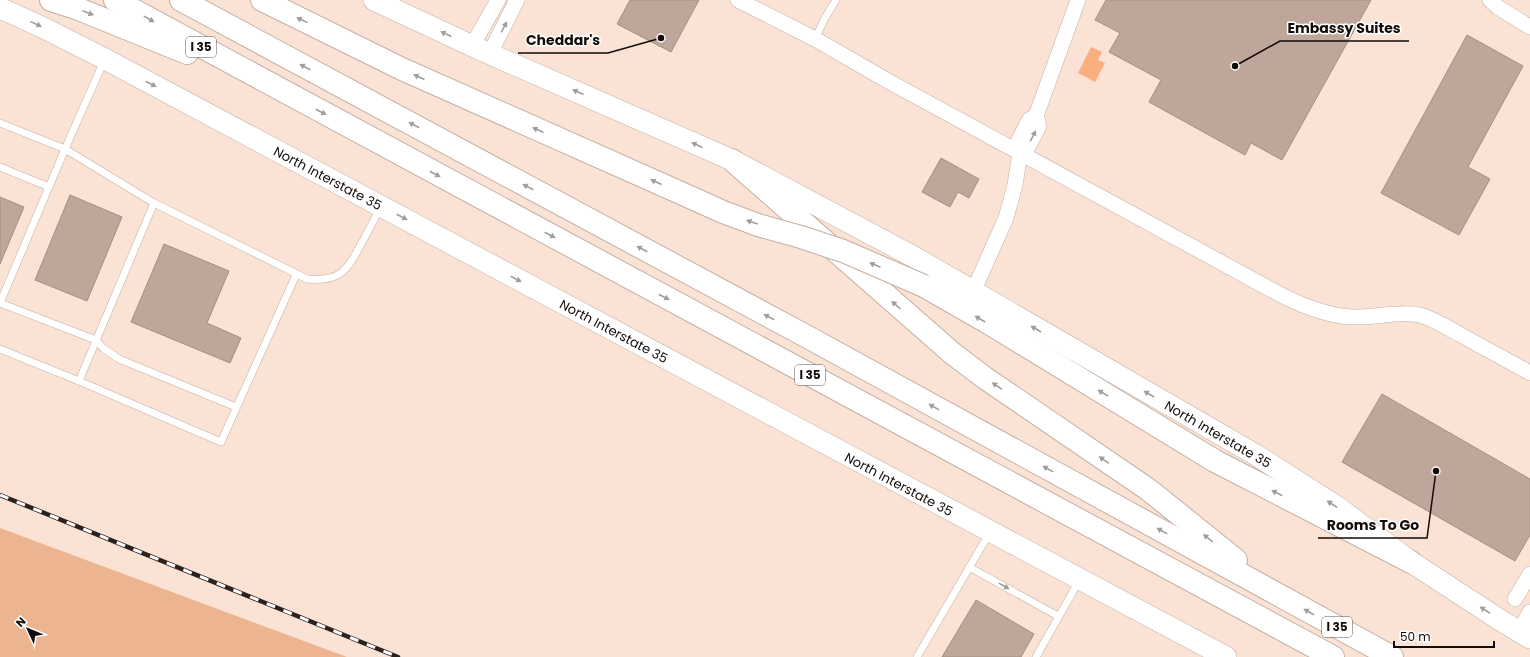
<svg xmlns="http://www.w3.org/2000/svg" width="1530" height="657" viewBox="0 0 1530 657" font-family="Poppins,sans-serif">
<rect width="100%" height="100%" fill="#fae3d4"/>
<!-- green -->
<polygon fill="#ecb491" points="0,528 347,657 0,657"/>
<!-- water -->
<polygon fill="#f9af7f" points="1091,47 1102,52 1098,60 1105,63 1095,82 1078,73"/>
<!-- building -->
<g fill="#bea79a" stroke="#a48f81">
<polygon points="630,0 699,0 671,52 617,24"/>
<polygon points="1106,0 1371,0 1282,160 1251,143 1245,155 1149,102 1161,80 1109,52 1120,33 1095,20"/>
<polygon points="1467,35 1523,66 1468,167 1490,179 1459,235 1381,193"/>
<polygon points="941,158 979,179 969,198 958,192 950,207 922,192"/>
<polygon points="70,195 122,217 87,301 35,280"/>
<polygon points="0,197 24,207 0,264"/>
<polygon points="164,244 229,271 207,323 241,338 230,363 131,322"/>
<polygon points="1382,394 1530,479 1530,535 1515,561 1342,462"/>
<polygon points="976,600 1034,634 1021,657 942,657"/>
</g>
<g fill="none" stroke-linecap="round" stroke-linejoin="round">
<defs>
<g id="service">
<polyline points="815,39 825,18 836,0"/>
<path d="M0 123 65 149 154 203 307 279C340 282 347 271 361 244 368 232 374 220 380 208"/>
<polyline points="0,167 49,187"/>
<polyline points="0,303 65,149 104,61"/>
<polyline points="0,303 96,340 103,348 119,359 236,407"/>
<polyline points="0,349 79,381 221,442 296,275"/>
<polyline points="79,381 154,203"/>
<polyline points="969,567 1058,616"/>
<polyline points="917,657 990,532"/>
<polyline points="1036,657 1079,581"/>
</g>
<g id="minor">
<path d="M738 0 815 39 888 81 1281 295C1305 307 1332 318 1359 317 1380 317 1399 311 1420 315 1434 319 1448 328 1461 335 1484 348 1507 360 1530 373"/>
<polyline points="1490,0 1499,8 1530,27"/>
<polyline points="472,46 498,0"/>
<polyline points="490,53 517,0"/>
<polyline points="1020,153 1027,149 1039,126 1036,116 1078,0"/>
<polyline points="973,292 1006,218 1015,185 1020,153 1017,144 1029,120 1036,116"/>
<polyline points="1515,599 1530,574"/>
<polyline points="1519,632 1530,612"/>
</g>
<g id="secondary">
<polyline points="374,0 481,50 732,160 914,257 1256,455 1336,506 1411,562 1500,620 1530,638"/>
<polyline points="0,8 46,29 105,59 1226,657"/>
</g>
<g id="motorway">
<polyline points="51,0 76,8 187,53"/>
<polyline points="115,0 1333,657"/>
<polyline points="181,0 804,335 1392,657"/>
<polyline points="262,0 402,69 692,198"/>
<polyline points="732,160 952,353 985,378 1149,490 1236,560"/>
<polyline points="924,286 987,322 1215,461 1411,562"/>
</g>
</defs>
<!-- service casing -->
<use href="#service" stroke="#c5afa1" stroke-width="8"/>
<!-- minor casing -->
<use href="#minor" stroke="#c5afa1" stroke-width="16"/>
<!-- secondary casing -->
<use href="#secondary" stroke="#c5afa1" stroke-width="22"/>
<!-- motorway casing -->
<use href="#motorway" stroke="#c5afa1" stroke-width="24"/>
<!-- service -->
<use href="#service" stroke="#fff" stroke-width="7"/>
<!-- minor -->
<use href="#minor" stroke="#fff" stroke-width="15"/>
<!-- secondary -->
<use href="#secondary" stroke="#fff" stroke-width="21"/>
<!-- motorway -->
<use href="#motorway" stroke="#fff" stroke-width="22"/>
<defs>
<polyline id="rail" points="0,495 398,657"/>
</defs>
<!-- rail casing -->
<use href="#rail" stroke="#2c221d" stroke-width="4.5"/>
<!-- rail -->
<use href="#rail" stroke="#fff" stroke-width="3" stroke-dasharray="9" stroke-linecap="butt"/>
<defs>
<polyline id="motorway-bridge" points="692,198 723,212 758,225 801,237 843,251 924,286"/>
</defs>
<!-- motorway-bridge casing -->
<use href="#motorway-bridge" stroke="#c5afa1" stroke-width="24" stroke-linecap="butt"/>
<!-- motorway-bridge -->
<use href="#motorway-bridge" stroke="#fff" stroke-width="22"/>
</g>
<!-- one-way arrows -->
<defs><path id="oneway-solid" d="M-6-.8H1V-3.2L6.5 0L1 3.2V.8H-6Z"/></defs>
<g fill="#a19d9c">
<use href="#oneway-solid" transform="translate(88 13) rotate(21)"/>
<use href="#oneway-solid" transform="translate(149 19) rotate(29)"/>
<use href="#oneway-solid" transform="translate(302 20) rotate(-154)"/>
<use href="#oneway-solid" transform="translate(36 24) rotate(24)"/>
<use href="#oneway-solid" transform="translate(504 27) rotate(-63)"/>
<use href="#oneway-solid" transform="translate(446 34) rotate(-155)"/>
<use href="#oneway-solid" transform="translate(305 67) rotate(-152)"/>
<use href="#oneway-solid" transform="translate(419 77) rotate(-156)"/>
<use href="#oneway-solid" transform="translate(151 84) rotate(28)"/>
<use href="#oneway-solid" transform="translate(578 92) rotate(-156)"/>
<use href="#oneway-solid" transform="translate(321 112) rotate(28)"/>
<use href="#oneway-solid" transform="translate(414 125) rotate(-152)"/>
<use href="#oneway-solid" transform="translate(538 130) rotate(-156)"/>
<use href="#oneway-solid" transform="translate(1033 136) rotate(-63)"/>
<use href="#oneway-solid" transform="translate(697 145) rotate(-156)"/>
<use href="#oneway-solid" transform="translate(435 174) rotate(28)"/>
<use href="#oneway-solid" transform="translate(656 182) rotate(-156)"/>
<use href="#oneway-solid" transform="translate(528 187) rotate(-152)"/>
<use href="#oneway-solid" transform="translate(402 217) rotate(28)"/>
<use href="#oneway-solid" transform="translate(752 222) rotate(-161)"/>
<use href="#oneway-solid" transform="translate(550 235) rotate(28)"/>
<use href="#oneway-solid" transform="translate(642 249) rotate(-152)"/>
<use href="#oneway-solid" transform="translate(875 265) rotate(-157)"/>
<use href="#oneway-solid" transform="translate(516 279) rotate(28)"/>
<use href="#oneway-solid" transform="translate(664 297) rotate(28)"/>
<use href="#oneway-solid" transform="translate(896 305) rotate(-138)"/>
<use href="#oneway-solid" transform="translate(769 317) rotate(-152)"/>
<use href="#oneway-solid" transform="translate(980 319) rotate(-150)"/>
<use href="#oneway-solid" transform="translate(1036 329) rotate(-150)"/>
<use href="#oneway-solid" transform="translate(997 386) rotate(-146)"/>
<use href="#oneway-solid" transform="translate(1103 393) rotate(-149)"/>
<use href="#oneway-solid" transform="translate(1149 394) rotate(-150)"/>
<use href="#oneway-solid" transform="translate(934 407) rotate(-151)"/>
<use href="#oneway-solid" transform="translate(1104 460) rotate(-146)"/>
<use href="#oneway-solid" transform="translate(1048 469) rotate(-151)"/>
<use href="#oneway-solid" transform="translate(1277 493) rotate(-153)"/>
<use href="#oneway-solid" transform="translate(1332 504) rotate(-147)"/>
<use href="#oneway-solid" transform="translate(1162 531) rotate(-151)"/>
<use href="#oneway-solid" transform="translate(1208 538) rotate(-141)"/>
<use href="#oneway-solid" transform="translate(1004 586) rotate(29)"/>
<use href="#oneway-solid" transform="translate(1485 610) rotate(-147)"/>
<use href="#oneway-solid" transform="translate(1309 612) rotate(-151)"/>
</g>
<g text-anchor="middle" stroke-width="3" stroke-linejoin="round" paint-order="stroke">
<!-- shield labels -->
<g fill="#fff" stroke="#5a5451" stroke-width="1">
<rect x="186" y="37" width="30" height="20" rx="3"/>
<rect x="795" y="365" width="30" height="20" rx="3"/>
<rect x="1322" y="617" width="30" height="20" rx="3"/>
</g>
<g font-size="12" font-weight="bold" fill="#130b07">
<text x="201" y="51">I 35</text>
<text x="810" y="379">I 35</text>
<text x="1337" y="631">I 35</text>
</g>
<!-- street labels -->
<g font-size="13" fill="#130b07" stroke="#fff">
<text transform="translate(328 178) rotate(28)" y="5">North Interstate 35</text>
<text transform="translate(614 331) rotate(28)" y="5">North Interstate 35</text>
<text transform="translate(1218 434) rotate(30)" y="5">North Interstate 35</text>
<text transform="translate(899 484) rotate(28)" y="5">North Interstate 35</text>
</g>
</g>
<!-- callouts -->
<path fill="none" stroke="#130b07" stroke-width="1.5" d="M1235 66L1280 41H1409M661 38L608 53H518M1436 471L1427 538H1318"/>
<g fill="#130b07" stroke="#fff" stroke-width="1.5">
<circle cx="1235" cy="66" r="4"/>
<circle cx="661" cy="38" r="4"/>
<circle cx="1436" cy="471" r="4"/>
</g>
<g font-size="14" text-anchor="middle" font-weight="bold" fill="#130b07" stroke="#fff" stroke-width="3" stroke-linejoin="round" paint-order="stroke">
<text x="1344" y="33">Embassy Suites</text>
<text x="563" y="45">Cheddar's</text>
<text x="1373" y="530">Rooms To Go</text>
</g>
<!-- north arrow -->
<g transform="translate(28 629) rotate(314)" stroke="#ffffff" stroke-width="3" paint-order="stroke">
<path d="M0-3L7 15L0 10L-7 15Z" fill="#130b07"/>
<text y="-6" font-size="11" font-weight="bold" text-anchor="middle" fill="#130b07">N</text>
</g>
<!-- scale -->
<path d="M1394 641v6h100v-6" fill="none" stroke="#130b07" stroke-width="2"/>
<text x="1400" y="641" font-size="12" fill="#130b07" stroke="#ffffff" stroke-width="3" paint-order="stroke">50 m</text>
</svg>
